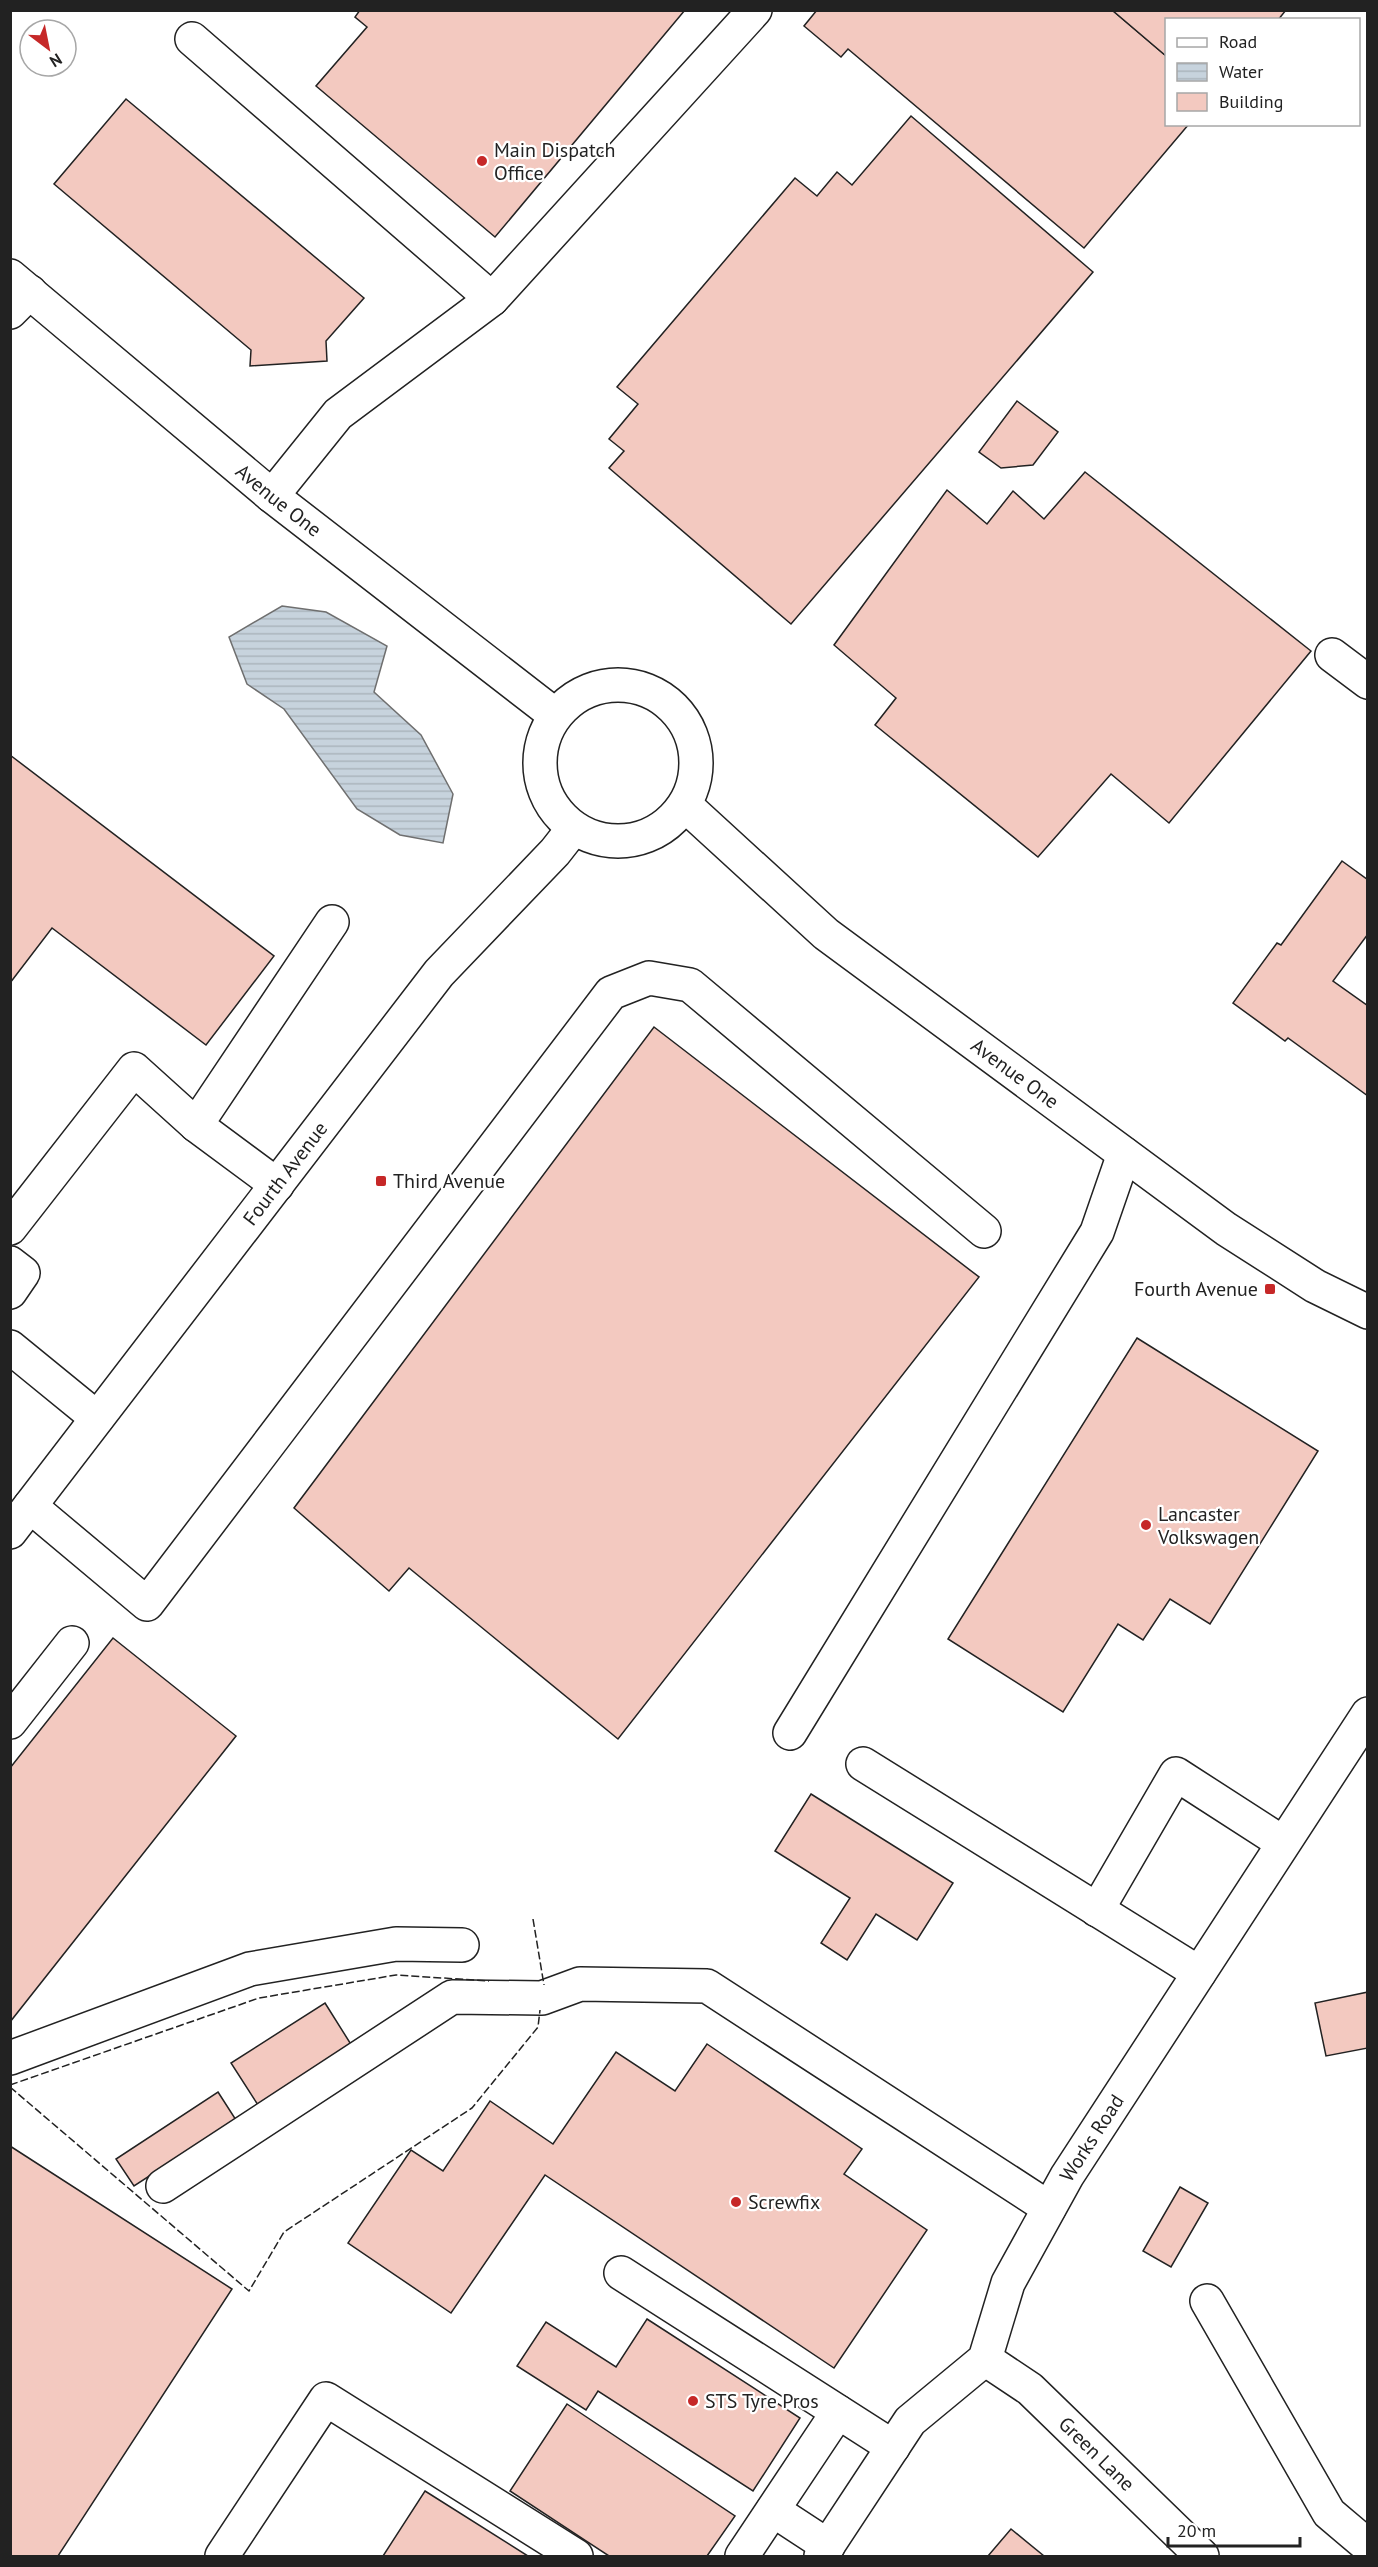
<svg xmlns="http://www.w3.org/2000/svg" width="1378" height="2567" viewBox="0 0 1378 2567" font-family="'PT Sans',sans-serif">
<defs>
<pattern id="water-rules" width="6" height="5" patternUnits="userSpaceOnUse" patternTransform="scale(1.5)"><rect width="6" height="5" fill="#c7d3dd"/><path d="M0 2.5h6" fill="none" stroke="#abb5bd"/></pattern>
</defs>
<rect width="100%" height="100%" fill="#fff"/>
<!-- water -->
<polygon fill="url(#water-rules)" stroke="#6f6f6f" stroke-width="1.5" points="282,606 326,612 387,646 374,692 421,735 453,794 443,843 400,835 357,809 284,709 247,684 229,637"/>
<!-- building -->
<g fill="#f3c9c0" stroke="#222" stroke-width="1.5">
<polygon points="360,10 685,10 495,237 316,86 367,27 355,17"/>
<polygon points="817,10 1112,10 1166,56 1166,124 1189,124 1084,248 848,49 841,57 804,26"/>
<polygon points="1112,10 1286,10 1278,20 1166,20 1166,56"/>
<polygon points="126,99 364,298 326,341 327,361 250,366 251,350 54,184"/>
<polygon points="911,116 1093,272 791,624 609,468 624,451 609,439 638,404 617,387 795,178 817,196 837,172 852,185"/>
<polygon points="1017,401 1058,432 1033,465 1001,468 979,452"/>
<polygon points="1085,472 1311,651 1169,823 1111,774 1038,857 875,725 896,698 834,645 947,490 987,524 1013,491 1044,519"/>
<polygon points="10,755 274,956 206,1045 52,928 10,983"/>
<polygon points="1342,861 1368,880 1368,934 1333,981 1368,1006 1368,1096 1288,1038 1285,1041 1233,1003 1277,943 1281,945"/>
<polygon points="654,1027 979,1277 618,1739 409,1568 389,1591 294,1508"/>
<polygon points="1137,1338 1318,1451 1210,1624 1170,1599 1143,1640 1118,1624 1063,1712 948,1639"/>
<polygon points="113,1638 236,1736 10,2022 10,1768"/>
<polygon points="811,1794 953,1883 917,1940 876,1914 847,1960 821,1943 850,1898 775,1851"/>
<polygon points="1368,1992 1368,2048 1326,2056 1315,2003"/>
<polygon points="325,2003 352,2046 258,2105 231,2063"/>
<polygon points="707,2044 862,2149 844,2174 927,2230 834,2368 545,2175 451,2313 348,2243 411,2150 443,2171 490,2101 553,2144 616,2052 675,2091"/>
<polygon points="218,2092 236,2120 134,2186 116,2159"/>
<polygon points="10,2146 232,2289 58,2556 10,2556"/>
<polygon points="1180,2187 1208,2203 1171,2267 1143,2251"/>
<polygon points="647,2319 800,2418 753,2491 598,2391 586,2410 517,2366 546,2322 616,2367"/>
<polygon points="567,2404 735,2516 707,2556 609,2556 510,2491"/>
<polygon points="425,2491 528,2556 383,2556"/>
<polygon points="1011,2529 1044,2556 988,2556"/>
</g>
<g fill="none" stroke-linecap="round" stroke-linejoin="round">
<defs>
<g id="minor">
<polyline points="192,39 492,299"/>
<path id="s1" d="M10 276 272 496 555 715"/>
<polyline points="10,312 30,292"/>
<polyline points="272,496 338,414 492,299 755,10"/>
<polyline points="1332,655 1368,682"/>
<circle cx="618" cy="763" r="78"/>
<path id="s2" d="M685 805 826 934 1226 1229 1315 1286 1368 1312"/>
<polyline points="277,1185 196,1125 332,922"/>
<polyline points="10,1228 134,1069 196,1125"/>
<polyline points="10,1263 23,1273 10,1292"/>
<polyline points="10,1347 97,1418"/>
<polyline points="30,1506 147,1604 611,993 649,978 690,985 984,1231"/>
<path id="s3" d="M10 1532 439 973 555 852 573 829"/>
<polyline points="10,1722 72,1643"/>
<polyline points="790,1733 1097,1232 1124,1154"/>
<polyline points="863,1764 1199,1973"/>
<polyline points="1097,1910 1176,1774 1283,1843"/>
<polyline points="10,2058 250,1969 396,1944 462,1945"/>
<polyline points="163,2186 452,1997 542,1998 580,1984 707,1986 1049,2208"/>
<polyline points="621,2273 893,2447"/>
<polyline points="1207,2301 1329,2513 1368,2546"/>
<path id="s4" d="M985 2359 1030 2389 1202 2556"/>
<polyline points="773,2510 828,2546"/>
<polyline points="222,2556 326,2399 576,2556"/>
<polyline points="742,2556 838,2412"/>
<path id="s5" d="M821 2556 910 2421 985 2359 1008 2283 1067 2176 1368 1714"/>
</g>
</defs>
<!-- minor casing -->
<use href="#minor" stroke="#222" stroke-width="36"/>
<!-- minor -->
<use href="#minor" stroke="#fff" stroke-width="33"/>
<!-- fence -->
<g stroke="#222" stroke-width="1.5" stroke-dasharray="8 3" stroke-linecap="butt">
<polyline points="533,1919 544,1985"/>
<polyline points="10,2085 259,1998 396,1975 489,1981"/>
<polyline points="10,2087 249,2291 284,2232 472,2108 538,2027 540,2010"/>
</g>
</g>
<!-- markers -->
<g fill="#c62828" stroke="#fff" stroke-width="2">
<circle cx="482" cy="161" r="6"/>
<rect x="375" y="1175" width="12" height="12" rx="3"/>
<rect x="1264" y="1283" width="12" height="12" rx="3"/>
<circle cx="1146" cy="1525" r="6"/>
<circle cx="736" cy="2202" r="6"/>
<circle cx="693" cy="2401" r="6"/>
</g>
<g text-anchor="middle" stroke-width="4.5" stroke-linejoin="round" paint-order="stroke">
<!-- poi labels -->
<g font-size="20" fill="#222" stroke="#fff" text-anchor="start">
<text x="494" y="157">Main Dispatch<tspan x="494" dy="23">Office</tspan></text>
<text x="393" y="1188">Third Avenue</text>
<text x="1258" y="1296" text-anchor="end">Fourth Avenue</text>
<text x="1158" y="1521">Lancaster<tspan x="1158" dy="23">Volkswagen</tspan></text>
<text x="748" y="2209">Screwfix</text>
<text x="705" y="2408">STS Tyre Pros</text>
</g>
<!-- street labels -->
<g font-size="20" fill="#222" stroke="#fff">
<text dy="7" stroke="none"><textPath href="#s1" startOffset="350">Avenue One</textPath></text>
<text dy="7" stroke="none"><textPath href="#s2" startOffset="426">Avenue One</textPath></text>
<text dy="7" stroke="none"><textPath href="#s3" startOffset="452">Fourth Avenue</textPath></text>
<text dy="7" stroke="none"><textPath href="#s5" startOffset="506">Works Road</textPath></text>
<text dy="7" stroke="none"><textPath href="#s4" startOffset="147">Green Lane</textPath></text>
</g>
</g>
<!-- border -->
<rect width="1378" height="2567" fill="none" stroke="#222222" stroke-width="24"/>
<!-- legend -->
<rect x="1165" y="18" width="195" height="108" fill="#ffffff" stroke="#a7a7a7" stroke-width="1.5"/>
<rect x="1177" y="38" width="30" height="9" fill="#ffffff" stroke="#a7a7a7" stroke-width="1.5"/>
<text x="1219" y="48" font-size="18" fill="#222222">Road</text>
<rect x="1177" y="63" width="30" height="18" fill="url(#water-rules)" stroke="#a7a7a7" stroke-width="1.5"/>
<text x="1219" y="78" font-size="18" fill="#222222">Water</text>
<rect x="1177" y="93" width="30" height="18" fill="#f3c9c0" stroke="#a7a7a7" stroke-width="1.5"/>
<text x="1219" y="108" font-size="18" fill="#222222">Building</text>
<!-- north arrow -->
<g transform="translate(48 48) rotate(148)"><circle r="28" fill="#ffffff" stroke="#a7a7a7" stroke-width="1.5"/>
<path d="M0-4.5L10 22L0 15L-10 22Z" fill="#c62828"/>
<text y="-9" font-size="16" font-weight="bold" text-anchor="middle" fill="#222222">N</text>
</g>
<!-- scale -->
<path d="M1168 2537v9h132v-9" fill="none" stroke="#222222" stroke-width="3"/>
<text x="1177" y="2537" font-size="18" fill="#222222" stroke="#ffffff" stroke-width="4.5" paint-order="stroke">20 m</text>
</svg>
